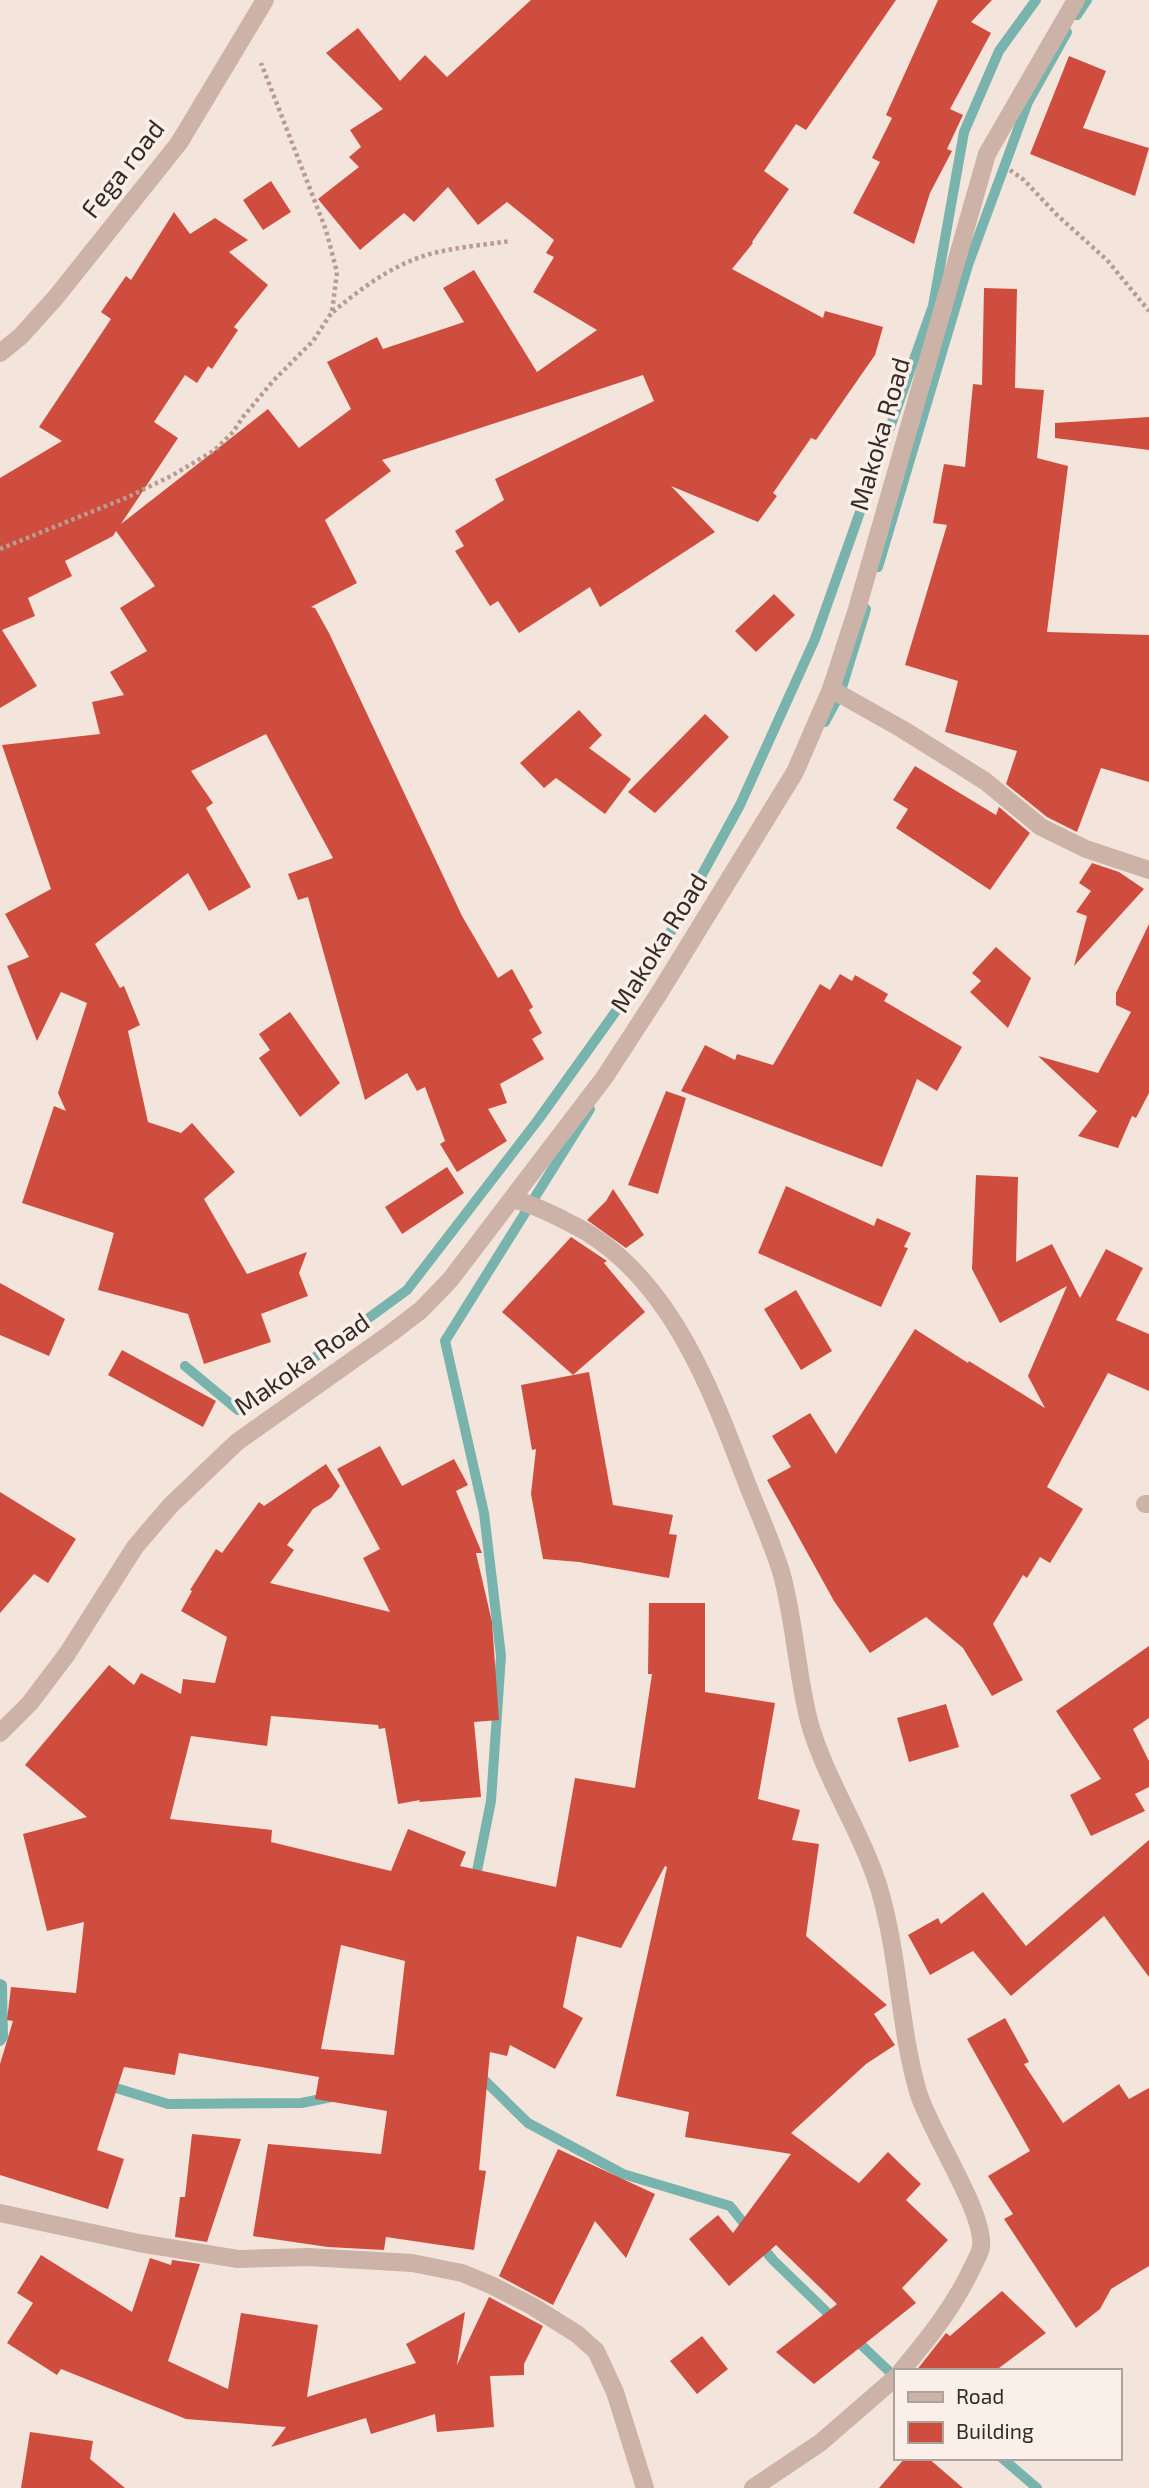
<svg xmlns="http://www.w3.org/2000/svg" width="1149" height="2488" viewBox="0 0 1149 2488" font-family="'Exo 2',sans-serif">
<rect width="100%" height="100%" fill="#f4e5dc"/>
<g fill="none" stroke-linecap="round" stroke-linejoin="round">
<!-- stream -->
<g stroke="#78b3ad" stroke-width="10">
<polyline points="1077,15 1087,0"/>
<polyline points="878,567 968,265 1028,102 1067,32"/>
<polyline points="825,722 840,694 866,609"/>
<polyline points="185,1366 238,1410 281,1382 407,1290 538,1120 664,944 740,805 815,639 933,306 964,132 999,51 1036,0"/>
<polyline points="475,1881 491,1801 501,1656 484,1513 445,1341 590,1109"/>
<polyline points="0,1984 2,1985 3,2037 0,2041"/>
<polyline points="477,2073 528,2123 623,2174 730,2206 750,2231"/>
<polyline points="103,2084 168,2104 301,2103 332,2097"/>
<polyline points="760,2244 773,2260 837,2322"/>
<polyline points="854,2338 895,2377"/>
<polyline points="1002,2458 1037,2488"/>
</g>
</g>
<!-- building -->
<g fill="#cf4d3f" fill-rule="evenodd">
<polygon points="531,0 896,0 806,130 796,124 764,171 789,189 752,242 753,243 732,269 823,318 825,311 883,327 875,355 816,440 811,438 773,493 777,496 758,522 671,486 715,532 600,607 590,587 519,633 498,601 490,606 455,551 464,546 455,531 504,500 495,479 654,401 643,375 382,460 391,471 325,520 357,583 311,607 315,608 329,633 462,916 498,978 512,969 533,1007 529,1010 542,1033 532,1039 544,1059 500,1084 507,1103 488,1109 507,1141 457,1172 440,1144 445,1141 425,1087 417,1091 407,1073 365,1100 308,897 298,900 288,874 333,858 266,734 191,771 213,803 206,808 251,887 209,911 188,873 95,944 120,988 124,986 140,1025 128,1031 148,1122 181,1133 192,1123 235,1172 204,1199 247,1274 307,1252 299,1273 308,1296 261,1314 271,1342 204,1364 188,1314 98,1290 114,1233 22,1203 54,1106 66,1111 58,1093 87,1003 61,992 37,1041 7,966 29,957 5,914 51,889 2,745 100,734 92,702 124,695 110,672 147,651 120,608 155,586 116,531 113,536 65,561 72,576 28,598 35,616 2,630 37,686 0,708 0,478 62,441 39,427 111,319 101,312 126,276 131,280 174,212 190,234 215,218 248,240 229,252 268,285 234,327 238,330 212,369 208,366 197,383 185,375 154,422 178,438 121,524 268,409 299,448 351,409 327,362 377,337 383,349 464,322 443,288 474,270 537,372 597,330 533,292 554,257 546,253 554,240 507,202 478,225 448,187 414,222 404,213 360,250 318,199 359,167 349,157 361,147 350,130 383,109 326,53 358,28 400,81 425,55 447,77"/>
<polygon points="938,0 992,0 971,22 991,33 950,109 963,115 947,149 952,151 930,193 914,244 853,213 880,162 872,158 892,118 886,115"/>
<polygon points="1069,56 1106,71 1083,128 1149,148 1135,196 1030,154"/>
<polygon points="271,181 291,212 263,230 243,200"/>
<polygon points="984,288 1017,289 1015,388 1044,390 1037,458 1068,466 1047,632 1149,635 1149,782 1101,768 1077,832 1047,817 1006,784 1017,751 945,732 958,681 905,665 947,525 933,523 944,464 965,467 973,384 982,385"/>
<polygon points="1149,417 1149,450 1055,438 1055,423"/>
<polygon points="774,594 795,615 756,652 735,631"/>
<polygon points="579,710 602,735 589,748 631,779 605,814 556,778 544,788 520,763"/>
<polygon points="705,714 729,737 655,813 628,792"/>
<polygon points="915,766 996,815 999,807 1030,833 990,890 896,828 908,809 893,800"/>
<polygon points="1092,863 1119,872 1144,889 1074,966 1087,916 1076,912 1091,891 1079,883"/>
<polygon points="1149,924 1149,1093 1136,1118 1132,1116 1118,1148 1078,1136 1097,1111 1038,1056 1098,1073 1131,1012 1116,1005 1116,993"/>
<polygon points="996,947 1031,978 1008,1028 970,992 981,981 972,973"/>
<polygon points="840,974 852,981 855,975 888,994 884,1001 962,1047 937,1091 917,1079 882,1167 681,1091 705,1045 735,1060 737,1054 773,1065 820,984 830,990"/>
<polygon points="290,1012 340,1083 300,1117 259,1058 270,1050 259,1034"/>
<polygon points="666,1091 686,1098 658,1194 628,1185"/>
<polygon points="447,1167 464,1193 402,1234 385,1207"/>
<polygon points="976,1175 1018,1177 1016,1262 1052,1244 1080,1298 1106,1249 1143,1268 1116,1320 1149,1334 1149,1391 1108,1373 1047,1487 1083,1509 1050,1563 1040,1557 1027,1578 1023,1575 993,1624 1023,1680 992,1696 963,1648 926,1617 870,1653 834,1601 767,1480 791,1467 772,1436 810,1413 836,1454 915,1329 968,1363 969,1361 1045,1408 1028,1376 1067,1286 1000,1323 972,1269"/>
<polygon points="786,1186 874,1226 877,1218 911,1233 904,1247 908,1248 881,1307 758,1253"/>
<polygon points="613,1189 644,1235 626,1248 587,1220 606,1201"/>
<polygon points="571,1237 607,1261 604,1263 645,1312 573,1375 502,1312"/>
<polygon points="0,1283 65,1319 49,1356 0,1335"/>
<polygon points="796,1290 832,1351 801,1370 764,1309"/>
<polygon points="122,1350 216,1401 203,1427 108,1375"/>
<polygon points="589,1372 613,1505 673,1515 669,1534 677,1535 669,1578 579,1562 543,1559 531,1494 536,1449 532,1450 521,1385"/>
<path d="M380 1446 402 1486 454 1459 468 1485 456 1491 482 1553H476L492 1622 499 1720 474 1722 481 1797 419 1802 420 1800 398 1804 385 1728 379 1729 378 1725 271 1716 267 1746 191 1736 170 1819 272 1830 271 1842 391 1871 408 1829 466 1852 460 1866 556 1887 575 1778 635 1788 652 1674H648L649 1603H705V1692L775 1703 758 1799 800 1810 792 1840 819 1844 806 1936 887 2005 874 2014 895 2045 866 2064 791 2133 859 2183 888 2152 921 2184 906 2200 948 2240 902 2288 916 2303 814 2384 776 2352 837 2304 776 2245 729 2286 689 2239 718 2215 733 2233 791 2154 685 2137 689 2112 616 2096 667 1867 665 1866 621 1948 577 1936 563 2007 583 2018 555 2069 510 2045 507 2056 490 2052 479 2170 486 2171 474 2250 386 2237 384 2250 328 2247 253 2236 268 2144 381 2154 387 2111 315 2099 319 2077 179 2053 175 2075 124 2067 97 2150 124 2159 108 2209 0 2175V2064L13 2021 7 2020 11 1987 76 1993 84 1922 47 1931 23 1834 87 1817 25 1765 109 1665 134 1685 141 1673 181 1694 183 1679 215 1683 227 1637 181 1611 192 1591 190 1590 216 1549 222 1553 259 1502 264 1506 326 1464 340 1486 331 1498 313 1509 287 1545 294 1550 270 1583 390 1612 363 1558 380 1549 337 1469ZM341 1945 405 1961 394 2055 321 2049Z"/>
<polygon points="0,1492 76,1539 48,1583 34,1574 0,1613"/>
<polygon points="1149,1646 1149,1718 1133,1729 1149,1761 1149,1787 1135,1794 1145,1811 1091,1836 1070,1795 1101,1779 1056,1711"/>
<polygon points="946,1704 959,1747 909,1762 897,1718"/>
<polygon points="1149,1840 1149,1977 1104,1916 1011,1996 973,1951 930,1975 908,1935 938,1918 941,1924 983,1892 1026,1946"/>
<polygon points="1005,2018 1029,2062 1024,2064 1063,2123 1119,2084 1129,2099 1149,2088 1149,2266 1111,2289 1100,2309 1076,2328 1004,2219 1013,2214 988,2176 1030,2151 967,2039"/>
<polygon points="192,2134 241,2139 207,2242 175,2237 180,2197 185,2197"/>
<polygon points="558,2149 655,2194 626,2258 595,2221 553,2305 499,2276"/>
<polygon points="41,2255 132,2312 150,2258 171,2265 172,2260 200,2264 168,2361 228,2389 241,2313 318,2325 307,2397 416,2363 406,2344 465,2312 457,2365 489,2297 543,2326 524,2364 524,2375 490,2376 494,2427 437,2432 435,2414 371,2434 366,2418 271,2447 286,2427 186,2419 61,2369 57,2375 7,2343 33,2303 17,2293"/>
<polygon points="1002,2291 1046,2333 995,2371 916,2371 946,2333 950,2336"/>
<polygon points="702,2336 728,2369 697,2394 670,2361"/>
<polygon points="30,2432 93,2441 90,2459 125,2488 21,2488"/>
<polygon points="905,2458 928,2458 963,2488 879,2488"/>
</g>
<g fill="none" stroke-linecap="round" stroke-linejoin="round">
<!-- path -->
<g stroke="#b99c91" stroke-width="4.5" stroke-dasharray="3.5 3.5" stroke-linecap="butt">
<polyline points="1010,170 1024,180 1057,215 1107,260 1149,311"/>
<path d="M333 312C361 288 394 264 430 254 456 247 484 245 510 241"/>
<polyline points="0,549 128,497 173,475 215,450 233,432 243,417 273,381 313,341 332,312 337,272 326,230 261,63"/>
</g>
<!-- minor -->
<g stroke="#cdb3a7" stroke-width="18">
<polyline points="0,353 21,336 56,297 179,143 265,0"/>
<polyline points="831,689 902,729 985,781 1041,827 1086,849 1149,870"/>
<path d="M512 1199C530 1203 545 1211 562 1219 571 1224 582 1229 591 1235 674 1288 713 1394 746 1481 758 1512 773 1544 782 1575 795 1624 797 1674 809 1721 825 1779 861 1830 879 1888 899 1955 899 2026 918 2092 930 2132 985 2212 981 2247 980 2253 976 2260 973 2266 955 2305 929 2338 901 2371"/>
<polyline points="1145,1504 1149,1504"/>
<polyline points="0,1733 30,1703 67,1654 135,1547 170,1506 237,1442 391,1333 421,1310 450,1280 604,1078 658,995 795,772 831,689 857,609 987,154 1076,0"/>
<polyline points="0,2213 139,2243 238,2259 308,2257 412,2263 462,2273 491,2285 532,2306 577,2334 596,2351 615,2392 645,2488"/>
<polyline points="753,2488 820,2443 895,2378"/>
</g>
</g>
<g text-anchor="middle" stroke-width="7" stroke-linejoin="round" paint-order="stroke">
<!-- street labels -->
<g font-size="26" fill="#392b28" stroke="#fbf0e9">
<text transform="translate(123 169) rotate(-52)" y="9">Fega road</text>
<text transform="translate(880 434) rotate(-74)" y="9">Makoka Road</text>
<text transform="translate(659 943) rotate(-58)" y="9">Makoka Road</text>
<text transform="translate(302 1364) rotate(-35)" y="9">Makoka Road</text>
</g>
</g>
<!-- legend -->
<rect x="894" y="2369" width="228" height="91" fill="#fbf0e9" stroke="#ada19c" stroke-width="2"/>
<rect x="908" y="2392" width="35" height="10" fill="#cdb3a7" stroke="#ada19c" stroke-width="2"/>
<text x="956" y="2404" font-size="21" fill="#392b28">Road</text>
<rect x="908" y="2422" width="35" height="21" fill="#cf4d3f" stroke="#ada19c" stroke-width="2"/>
<text x="956" y="2439" font-size="21" fill="#392b28">Building</text>
</svg>
